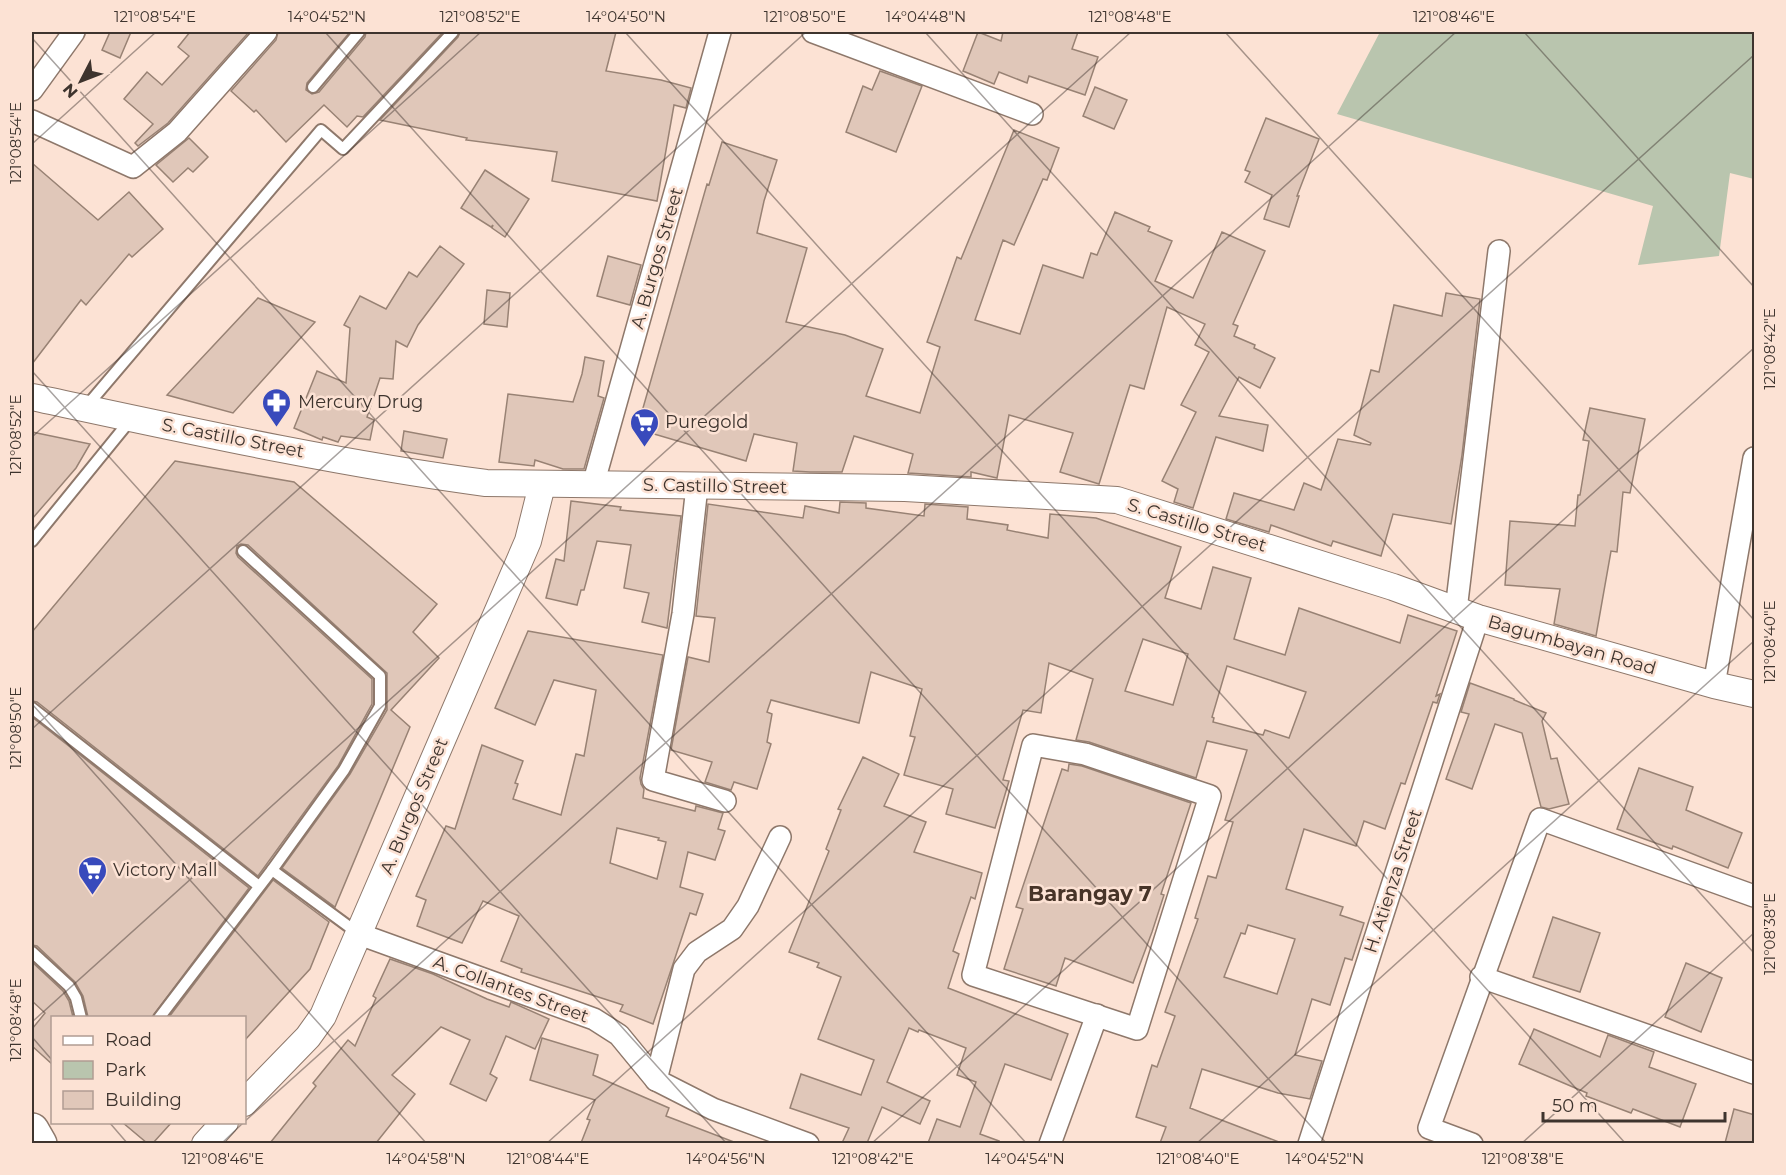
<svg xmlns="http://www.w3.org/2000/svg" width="1786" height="1175" viewBox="0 0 1786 1175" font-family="Montserrat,sans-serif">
<rect width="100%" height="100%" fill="#fce2d4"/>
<!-- green -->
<polygon fill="#b9c5ae" points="1380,32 1754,32 1754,179 1730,173 1719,256 1638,265 1653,206 1337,114"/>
<!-- building -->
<g fill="#e0c7b9" stroke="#988274" stroke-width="1.5" fill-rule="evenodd">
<polygon points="110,32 131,32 120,58 102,50"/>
<polygon points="190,32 249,32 168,123 138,146 135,143 153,124 124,99 147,72 162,85 189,56 178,47"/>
<polygon points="278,32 350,32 307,83 306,90 312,94 319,92 365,37 366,32 443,32 363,117 357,116 347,127 324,105 286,142 256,110 254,112 231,91 276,40"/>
<polygon points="460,32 616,32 606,71 661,80 691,88 686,108 674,105 657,201 552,181 557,152 466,140 467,138 380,120 458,37"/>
<polygon points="978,32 1001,41 1003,32 1078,32 1072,49 1098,57 1085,95 1029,76 1027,83 999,72 994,84 963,71"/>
<polygon points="880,71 922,86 896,152 846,132 863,86 872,90"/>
<polygon points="1095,87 1127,100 1114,129 1083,116"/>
<polygon points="1266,118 1319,139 1297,196 1299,196 1289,227 1264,219 1272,195 1245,182 1250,172 1245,170"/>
<polygon points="1014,130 1059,148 1047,180 1043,179 1014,245 1003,240 975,320 1020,334 1043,265 1083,278 1091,253 1097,255 1115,212 1150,227 1148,231 1172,241 1155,281 1193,298 1222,232 1265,251 1233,324 1238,326 1234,336 1255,345 1254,348 1275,358 1260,388 1239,377 1219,416 1268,425 1263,451 1216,437 1193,508 1174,502 1178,489 1162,481 1196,412 1181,405 1209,352 1195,345 1205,324 1167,307 1144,389 1130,385 1099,484 1060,472 1073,433 1009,415 997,478 971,472 971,477 908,473 913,454 854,436 842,472 810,472 793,471 797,443 754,434 746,461 637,429 707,184 709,185 722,142 777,160 764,201 757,233 807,248 786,322 845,335 883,349 866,396 920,413 940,347 927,342 957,257 961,259"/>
<polygon points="189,138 208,157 193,172 188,168 173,182 156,165"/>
<polygon points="32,163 98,220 129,192 163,229 132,257 129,254 86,305 81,300 32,364"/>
<polygon points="485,170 529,199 505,237 492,228 493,225 491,227 461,208"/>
<polygon points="440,246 464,264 418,325 407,347 396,341 393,379 380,378 367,417 374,420 370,440 341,436 338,442 323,437 322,440 294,428 317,371 346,383 350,328 344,325 360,296 386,309 409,272 417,277"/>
<polygon points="608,256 641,265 630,305 597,296"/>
<polygon points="487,290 510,293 507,327 484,324"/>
<polygon points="1446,293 1480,299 1462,455 1451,524 1393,514 1381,556 1333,541 1331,546 1271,525 1269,532 1226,519 1234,493 1294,510 1304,483 1321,490 1338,439 1370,445 1371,443 1354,435 1371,370 1379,372 1394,305 1442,316"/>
<polygon points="258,298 315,322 233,413 167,395"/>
<polygon points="585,357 604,361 598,396 604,398 584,469 563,469 535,460 534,466 499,462 508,394 573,402 582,374"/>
<polygon points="1590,408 1645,419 1630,493 1623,492 1617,552 1611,551 1596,636 1554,624 1560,589 1505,585 1510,521 1575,526 1578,495 1580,495 1589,441 1583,440"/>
<polygon points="404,431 447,439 443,458 401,451"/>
<polygon points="32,432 90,444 76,468 32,519"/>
<polygon points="175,461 294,482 437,604 413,632 439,658 391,710 410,727 335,907 282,868 350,774 387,710 387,673 248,545 241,544 237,546 236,553 238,557 372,679 372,704 338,766 258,876 37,702 32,701 32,632"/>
<polygon points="571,501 621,507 620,510 681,516 667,628 642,622 649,593 624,588 631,545 597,541 584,590 581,590 577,605 546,598 556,559 564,561"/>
<path d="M840 502 866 503V508L924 516 925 504 968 507 967 519 1008 525 1007 530 1048 538 1050 514 1096 518 1181 547 1165 598 1201 609 1213 567 1251 578 1234 639 1285 655 1299 608 1400 643 1408 615 1457 631 1436 696 1440 694 1437 703 1433 702 1405 784 1401 783 1385 829 1364 821 1356 846 1304 829 1286 889 1343 907 1340 915 1364 923 1352 960 1345 958 1330 1005 1312 999 1295 1055 1322 1061 1310 1099 1278 1093 1202 1069 1190 1108 1279 1142 1278 1143H1160L1166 1127 1136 1117 1152 1065 1157 1067 1175 1016 1165 1012 1198 919 1195 918 1208 876 1216 878 1233 822 1225 820 1247 750 1207 741 1196 778 1089 742 1076 740 1093 679 1049 663 1041 713 1023 710 1003 780 1009 781 995 828 946 814 953 789 904 775 915 737 910 736 922 689 871 672 859 723 771 700 767 712 772 714 767 742 771 744 757 789 734 782 731 790 705 782 712 762 671 750 688 657 709 662 715 618 696 616 708 504 803 518 805 506 839 513ZM1143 639 1188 654 1173 705 1125 691ZM1227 666 1306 692 1289 738 1265 730 1263 735 1213 722 1214 718 1212 717ZM1248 925 1295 939 1277 994 1224 977 1241 933 1245 934Z"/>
<path d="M528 631 663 655 640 778 641 784 644 789 643 798 695 811 696 806 723 813 718 829 725 831 715 860 688 852 680 887 703 894 696 915 690 913 653 1024 620 1011 623 1005 521 972 522 969 501 961 519 916 483 901 462 943 417 926 426 900 416 896 446 826 455 829 482 745 523 761 515 783 518 784 513 799 561 815 576 754 584 756 596 690 554 680 535 725 495 708ZM617 828 659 838 658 840 666 842 657 879 610 863Z"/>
<polygon points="1470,683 1514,699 1514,700 1546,713 1542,721 1551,759 1557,758 1569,804 1549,809 1541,807 1522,733 1495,724 1472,789 1446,779 1469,714 1461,712"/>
<polygon points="32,717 249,888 152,1017 88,1017 83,996 75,982 37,946 32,945"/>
<polygon points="863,757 899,774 884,806 926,822 914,852 982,873 975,899 971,897 953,951 959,954 948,988 1068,1034 1051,1080 1005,1064 980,1134 999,1141 998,1143 928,1143 937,1119 960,1127 976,1082 957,1075 966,1048 919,1030 918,1032 909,1028 887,1082 930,1101 920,1124 882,1107 867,1143 842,1143 849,1128 790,1108 801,1074 861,1095 874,1060 818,1039 841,977 817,967 819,963 789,952 829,851 826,849 841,810 838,809"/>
<polygon points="1069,764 1082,766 1191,803 1161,894 1164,895 1152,932 1133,983 1065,958 1056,986 1004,969 1023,909 1016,907 1062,769 1068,771"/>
<polygon points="1639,768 1693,787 1686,810 1742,833 1728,868 1673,846 1672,849 1617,829"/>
<polygon points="273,880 329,922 310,969 244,1041 244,1017 169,1017"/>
<polygon points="1553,917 1600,933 1580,992 1533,977"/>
<polygon points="390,959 433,974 487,999 509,1007 511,1002 549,1019 535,1049 506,1036 490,1074 497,1078 486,1101 450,1084 470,1040 441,1027 392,1075 415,1094 376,1143 270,1143 316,1086 313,1083 348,1040 355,1046 376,998 373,996"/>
<polygon points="32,962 63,991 69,1001 73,1017 52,1017 52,1064 32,1046 32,1029 45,1013 32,1001"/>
<polygon points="1686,963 1722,978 1701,1032 1665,1017"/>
<polygon points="1534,1029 1600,1057 1608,1035 1654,1052 1649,1067 1696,1084 1680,1127 1633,1109 1631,1113 1586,1096 1587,1093 1519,1064"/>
<polygon points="542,1038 598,1055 593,1075 669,1108 666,1116 734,1142 734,1143 581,1143 590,1120 587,1119 595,1100 530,1080"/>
<polygon points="1734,1109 1755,1115 1755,1143 1725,1143"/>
<polygon points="122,1122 172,1122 153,1143 147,1143"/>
</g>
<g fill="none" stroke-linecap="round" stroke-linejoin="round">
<defs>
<g id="service">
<polyline points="313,87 359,32"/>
<polyline points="85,408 321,130 343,149 453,32"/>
<polyline points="32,541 132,418"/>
<polyline points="32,708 259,886"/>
<polyline points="272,870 359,934"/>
<polyline points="32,952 69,986 76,998 81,1018"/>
<polyline points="159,1018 272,870 344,770 380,706 380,676 243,551"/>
</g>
<g id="minor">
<polyline points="813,32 1032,114"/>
<polyline points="32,90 74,32"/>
<polyline points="32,121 133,167 177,132 266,32"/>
<polyline points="593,485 720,32"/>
<polyline points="697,486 683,614 653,780 725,801"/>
<polyline points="1456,610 1499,251"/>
<polyline points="1714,685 1754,458"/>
<polygon points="1033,745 1085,754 1210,796 1137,1029 973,975"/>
<polyline points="359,934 594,1019 619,1035 656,1080 713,1109 808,1144"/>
<polyline points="1481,977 1754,1073"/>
<polyline points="656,1080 684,969 697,952 732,929 748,906 780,837"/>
<polyline points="1050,1144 1097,1015"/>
<polyline points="1309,1144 1478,618"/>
<polyline points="1472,1144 1429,1128 1540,819 1754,896"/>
</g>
<g id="tertiary">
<path d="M32 397C182 429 334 463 486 483L905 488 1117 500 1393 587 1478 618 1714 685 1754 694"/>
<polyline points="244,1103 308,1037 323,1016 528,541 542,485"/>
<polyline points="205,1144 225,1122"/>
</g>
<polyline id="primary" points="32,1130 40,1144"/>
</defs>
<!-- service casing -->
<use href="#service" stroke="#8e786b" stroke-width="14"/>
<!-- minor casing -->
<use href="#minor" stroke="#8e786b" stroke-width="24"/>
<!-- tertiary casing -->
<use href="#tertiary" stroke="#8e786b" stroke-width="28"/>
<!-- primary casing -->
<use href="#primary" stroke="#8e786b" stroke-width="36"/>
<!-- service -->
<use href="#service" stroke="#fff" stroke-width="10"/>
<!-- minor -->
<use href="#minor" stroke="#fff" stroke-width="21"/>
<!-- tertiary -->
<use href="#tertiary" stroke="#fff" stroke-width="26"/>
<!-- primary -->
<use href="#primary" stroke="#fff" stroke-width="33"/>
</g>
<!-- ticks -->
<path fill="none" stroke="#3e342e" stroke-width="1.5" stroke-opacity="0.45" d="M325 32 1327 1144M625 32 1626 1144M925 32 1754 953M1225 32 1754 620M1524 32 1754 287M32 38 1027 1144M32 144 156 32M32 371 727 1144M32 437 481 32M32 704 427 1144M32 729 806 32M32 1022 1131 32M32 1037 52 1060M109 1122 128 1144M244 1122 1456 32M221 1144 244 1122M546 1144 1754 55M871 1144 1754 348M1196 1144 1754 641M1521 1144 1754 933"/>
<!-- icons -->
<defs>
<symbol id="pharmacy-pin" viewBox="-11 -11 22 30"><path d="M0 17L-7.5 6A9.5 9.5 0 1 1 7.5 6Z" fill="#384abc" stroke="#fce2d4"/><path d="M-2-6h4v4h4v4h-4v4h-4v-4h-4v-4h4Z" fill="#fff"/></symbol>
<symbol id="supermarket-pin" viewBox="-11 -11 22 30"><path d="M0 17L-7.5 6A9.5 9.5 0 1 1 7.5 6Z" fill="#384abc" stroke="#fce2d4"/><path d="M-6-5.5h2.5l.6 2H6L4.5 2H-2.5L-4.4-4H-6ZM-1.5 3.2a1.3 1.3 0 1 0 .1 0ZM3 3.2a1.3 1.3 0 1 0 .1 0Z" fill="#fff"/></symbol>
</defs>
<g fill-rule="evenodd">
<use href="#pharmacy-pin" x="260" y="386" width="33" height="45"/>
<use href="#supermarket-pin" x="628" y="406" width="33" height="45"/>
<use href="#supermarket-pin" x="76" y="854" width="33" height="45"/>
</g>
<g text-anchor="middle" stroke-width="5" stroke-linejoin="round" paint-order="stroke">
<!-- street labels -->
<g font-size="18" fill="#3e342e" stroke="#fce2d4">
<text transform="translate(657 258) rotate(-74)" y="6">A. Burgos Street</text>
<text transform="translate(233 438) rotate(11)" y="6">S. Castillo Street</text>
<text transform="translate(715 486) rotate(1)" y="6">S. Castillo Street</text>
<text transform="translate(1197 525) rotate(17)" y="6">S. Castillo Street</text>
<text transform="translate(1572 645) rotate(16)" y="6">Bagumbayan Road</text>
<text transform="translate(414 806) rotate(-67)" y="6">A. Burgos Street</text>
<text transform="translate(1393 881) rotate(-72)" y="6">H. Atienza Street</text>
<text transform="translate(511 989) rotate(20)" y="6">A. Collantes Street</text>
</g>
<!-- poi labels -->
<g font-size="18" fill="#3e342e" stroke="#fce2d4" text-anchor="start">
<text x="298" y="408">Mercury Drug</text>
<text x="665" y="428">Puregold</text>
<text x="113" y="876">Victory Mall</text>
</g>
<!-- quarter labels -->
<g font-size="21" font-weight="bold" fill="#473428" stroke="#fce2d4">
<text x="1090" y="901">Barangay 7</text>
</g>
</g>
<!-- border -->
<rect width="1786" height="1175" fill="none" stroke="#fce2d4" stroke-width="66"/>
<!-- legend -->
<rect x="51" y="1016" width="195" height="108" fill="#fce2d4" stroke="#b09c92" stroke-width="1.5"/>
<rect x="63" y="1036" width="30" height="9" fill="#ffffff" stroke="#b09c92" stroke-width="1.5"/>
<text x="105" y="1046" font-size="18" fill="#3e342e">Road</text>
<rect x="63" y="1061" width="30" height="18" fill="#b9c5ae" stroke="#b09c92" stroke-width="1.5"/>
<text x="105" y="1076" font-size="18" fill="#3e342e">Park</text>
<rect x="63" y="1091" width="30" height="18" fill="#e0c7b9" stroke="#b09c92" stroke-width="1.5"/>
<text x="105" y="1106" font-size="18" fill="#3e342e">Building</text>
<!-- north arrow -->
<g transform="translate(81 81) rotate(228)" stroke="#fce2d4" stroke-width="4.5" paint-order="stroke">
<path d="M0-4.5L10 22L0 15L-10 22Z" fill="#3e342e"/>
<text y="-9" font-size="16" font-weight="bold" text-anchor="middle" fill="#3e342e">N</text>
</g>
<!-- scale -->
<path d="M1543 1112v9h182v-9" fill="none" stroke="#3e342e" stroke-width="3"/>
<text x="1552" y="1112" font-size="18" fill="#3e342e" stroke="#fce2d4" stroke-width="4.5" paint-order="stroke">50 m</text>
<rect x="33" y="33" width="1720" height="1109" fill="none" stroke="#3e342e" stroke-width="2"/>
<g font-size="15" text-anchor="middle" fill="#3e342e">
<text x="155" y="22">121°08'54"E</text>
<text x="327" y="22">14°04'52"N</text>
<text x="480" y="22">121°08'52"E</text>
<text x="626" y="22">14°04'50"N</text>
<text x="805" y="22">121°08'50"E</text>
<text x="926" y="22">14°04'48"N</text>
<text x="1130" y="22">121°08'48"E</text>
<text x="1454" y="22">121°08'46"E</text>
<text transform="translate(16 143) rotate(-90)" y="5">121°08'54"E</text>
<text transform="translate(1770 349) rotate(-90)" y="5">121°08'42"E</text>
<text transform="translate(16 435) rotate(-90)" y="5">121°08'52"E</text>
<text transform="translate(1770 642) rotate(-90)" y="5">121°08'40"E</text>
<text transform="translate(16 728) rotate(-90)" y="5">121°08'50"E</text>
<text transform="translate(1770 934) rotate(-90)" y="5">121°08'38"E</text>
<text transform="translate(16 1020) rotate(-90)" y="5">121°08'48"E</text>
<text x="223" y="1164">121°08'46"E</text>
<text x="426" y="1164">14°04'58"N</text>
<text x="548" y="1164">121°08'44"E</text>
<text x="726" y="1164">14°04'56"N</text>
<text x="873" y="1164">121°08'42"E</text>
<text x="1025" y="1164">14°04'54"N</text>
<text x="1198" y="1164">121°08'40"E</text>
<text x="1325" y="1164">14°04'52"N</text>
<text x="1523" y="1164">121°08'38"E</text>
</g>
</svg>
